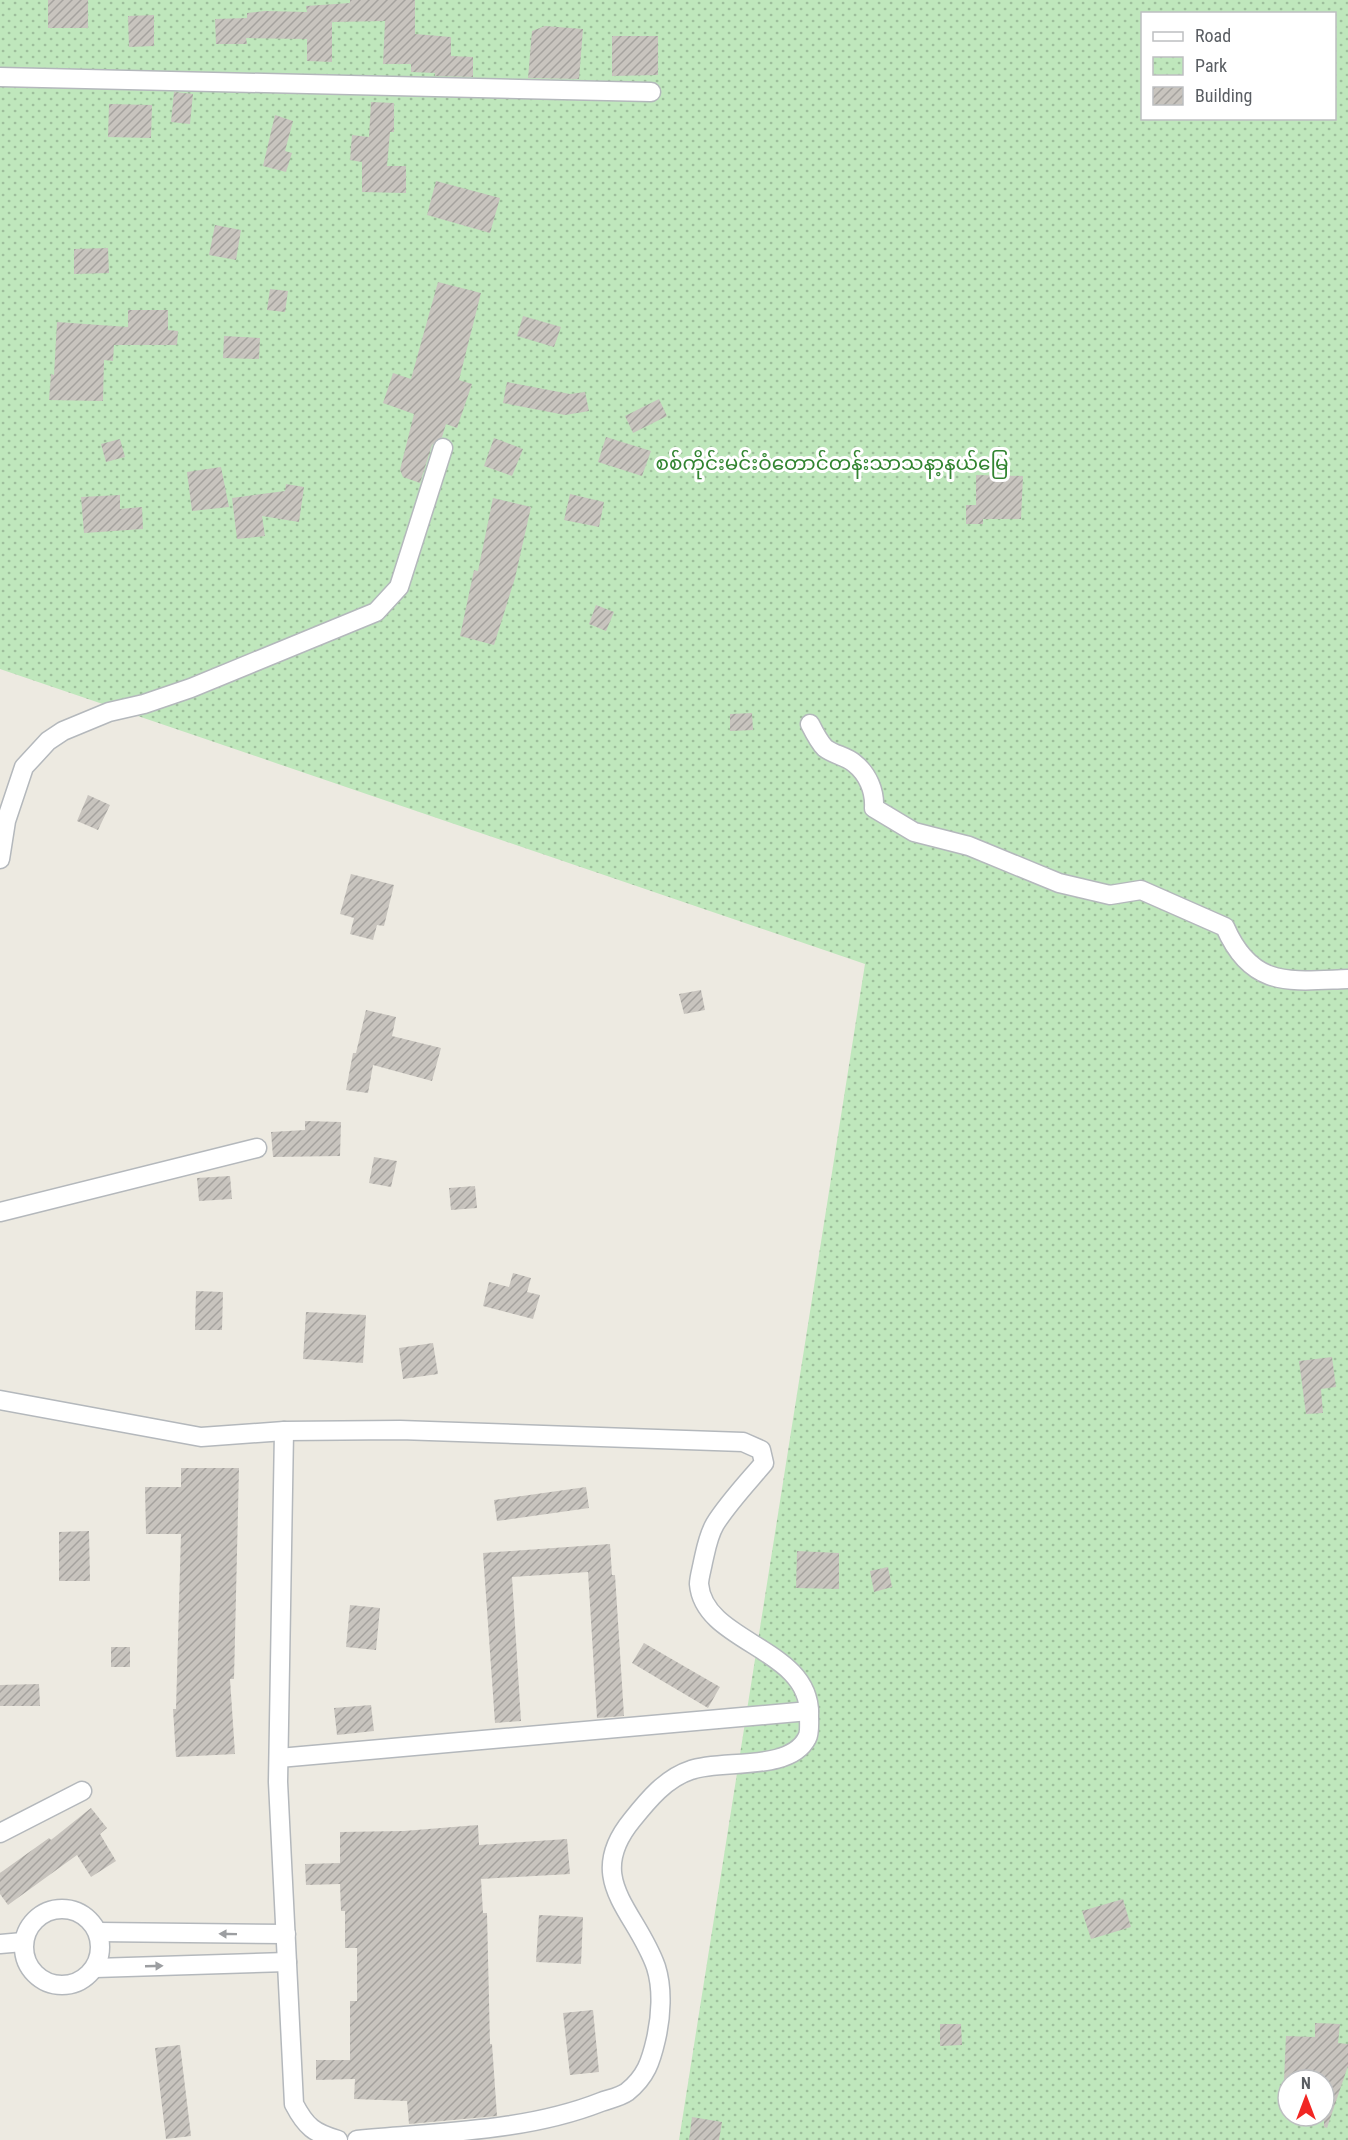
<svg xmlns="http://www.w3.org/2000/svg" width="1348" height="2140" viewBox="0 0 1348 2140" font-family="'Roboto Condensed','Noto Sans Myanmar',sans-serif">
<defs>
<pattern id="park-dots" width="8" height="8" patternUnits="userSpaceOnUse" patternTransform="scale(1.5)"><rect width="8" height="8" fill="#bfe7bc"/><path d="M2 2h.1M6 6h.1" fill="none" stroke="#9ebe9c" stroke-width="1.8" stroke-linecap="round"/></pattern>
<pattern id="building-hatch" width="6" height="6" patternUnits="userSpaceOnUse" patternTransform="scale(1.5)"><rect width="6" height="6" fill="#c8c4be"/><path d="M-1 1l2-2M0 6l6-6M5 7l2-2" fill="none" stroke="#a5a29e"/></pattern>
</defs>
<rect width="100%" height="100%" fill="#edeae1"/>
<!-- park -->
<path fill="url(#park-dots)" fill-rule="evenodd" d="M0 0H1348V2140H679L865 964 0 669ZM1142 14H1334V118H1142ZM1288 2080H1324V2116H1288Z"/>
<!-- building -->
<g fill="url(#building-hatch)">
<rect x="48" y="0" width="40" height="28"/>
<polygon points="350,0 415,0 415,34 451,37 451,56 473,57 473,77 435,76 435,73 411,72 411,64 383,64 385,21 332,22 332,62 307,61 307,39 246,38 247,44 216,44 215,19 247,18 247,13 265,11 307,12 306,6 350,3"/>
<polygon points="154,15 154,46 129,47 128,16"/>
<polygon points="545,26 583,29 579,79 528,78 532,31"/>
<polygon points="612,36 658,36 658,75 612,76"/>
<polygon points="174,92 193,94 190,124 171,122"/>
<polygon points="371,102 394,103 394,132 390,132 387,166 406,166 406,193 362,192 362,162 350,160 352,135 369,137"/>
<polygon points="109,104 152,105 151,138 108,137"/>
<polygon points="275,115 293,121 285,151 292,153 286,172 263,166"/>
<polygon points="436,181 500,198 490,233 427,215"/>
<polygon points="215,225 241,230 236,260 209,255"/>
<polygon points="108,248 109,273 74,274 74,249"/>
<polygon points="438,282 481,293 459,380 472,384 457,428 446,424 442,437 432,445 420,483 403,477 400,470 414,414 383,403 393,373 411,379"/>
<polygon points="270,289 288,291 285,312 267,310"/>
<polygon points="128,310 168,310 168,330 178,331 177,345 114,345 113,361 104,360 103,401 49,400 51,374 54,375 57,322 128,327"/>
<polygon points="523,316 561,327 554,347 517,336"/>
<polygon points="224,336 260,338 259,359 223,358"/>
<polygon points="507,382 570,394 585,392 589,411 565,415 503,403"/>
<polygon points="659,399 667,416 633,433 625,416"/>
<polygon points="606,437 651,451 642,476 598,462"/>
<polygon points="494,438 523,449 512,476 484,466"/>
<polygon points="120,439 125,457 106,462 101,444"/>
<polygon points="221,467 229,507 192,511 187,472"/>
<polygon points="976,475 1023,476 1021,519 983,519 983,524 966,524 966,505 976,505"/>
<polygon points="286,484 304,487 299,522 262,516 265,536 237,539 232,498 285,491"/>
<polygon points="570,494 604,502 599,527 564,520"/>
<polygon points="120,495 120,509 142,507 143,529 84,533 81,497"/>
<polygon points="493,498 531,507 515,578 494,645 460,636 474,570 478,571"/>
<polygon points="596,605 614,612 606,631 589,624"/>
<polygon points="752,713 753,730 730,731 730,714"/>
<polygon points="88,795 110,805 98,830 77,821"/>
<polygon points="351,874 394,885 384,926 377,925 373,940 350,934 354,918 340,914"/>
<polygon points="701,990 705,1010 684,1014 679,994"/>
<polygon points="366,1010 396,1017 392,1036 441,1048 432,1081 373,1065 368,1093 346,1090 353,1053 356,1053"/>
<polygon points="305,1121 341,1122 340,1156 273,1157 271,1132 305,1130"/>
<polygon points="374,1157 397,1161 391,1187 369,1183"/>
<polygon points="230,1176 232,1199 199,1201 197,1178"/>
<polygon points="475,1186 477,1208 451,1210 449,1188"/>
<polygon points="513,1273 531,1278 527,1292 540,1295 533,1319 483,1306 489,1282 509,1287"/>
<polygon points="196,1291 223,1292 222,1330 195,1330"/>
<polygon points="306,1312 366,1315 363,1363 303,1359"/>
<polygon points="433,1343 438,1374 403,1379 399,1348"/>
<polygon points="1332,1357 1336,1387 1321,1389 1323,1413 1306,1414 1299,1361"/>
<polygon points="181,1468 239,1468 234,1679 230,1679 235,1754 176,1757 173,1709 176,1709 181,1534 146,1534 145,1487 181,1487"/>
<polygon points="586,1487 589,1508 497,1521 494,1500"/>
<polygon points="89,1531 90,1581 59,1581 59,1532"/>
<polygon points="610,1544 612,1575 615,1575 624,1716 597,1718 588,1572 512,1577 521,1721 495,1723 483,1553"/>
<polygon points="797,1551 839,1553 839,1589 796,1588"/>
<polygon points="888,1567 892,1587 874,1592 870,1571"/>
<polygon points="350,1605 380,1608 376,1650 346,1647"/>
<polygon points="644,1643 720,1687 708,1708 632,1663"/>
<rect x="111" y="1647" width="19" height="20"/>
<polygon points="39,1684 40,1706 0,1706 0,1685"/>
<polygon points="371,1705 374,1731 337,1735 334,1708"/>
<polygon points="91,1808 107,1828 100,1834 116,1861 91,1877 77,1855 8,1905 0,1894 0,1873 49,1838 51,1840"/>
<polygon points="478,1825 479,1845 567,1839 570,1874 481,1879 483,1913 487,1913 490,2044 492,2044 497,2116 409,2124 407,2101 354,2099 355,2079 316,2080 316,2060 350,2060 350,2001 357,2001 357,1948 345,1948 345,1911 341,1911 340,1884 306,1885 305,1864 340,1863 340,1832 404,1831"/>
<polygon points="1123,1899 1131,1927 1091,1939 1082,1911"/>
<polygon points="539,1915 583,1917 581,1964 536,1962"/>
<polygon points="593,2010 599,2072 570,2075 563,2013"/>
<polygon points="1315,2023 1340,2024 1338,2043 1348,2044 1348,2066 1327,2128 1324,2127 1324,2080 1284,2080 1286,2036 1315,2037"/>
<polygon points="940,2024 961,2024 962,2045 940,2046"/>
<polygon points="180,2045 191,2136 166,2139 155,2048"/>
<polygon points="692,2117 722,2122 719,2140 689,2140"/>
</g>
<g fill="none" stroke-linecap="round" stroke-linejoin="round">
<defs>
<g id="minor">
<polyline points="0,77 651,92"/>
<path d="M810 724C814 732 819 742 825 748 834 755 846 756 854 763 868 774 875 791 874 808L914 832 969 846 1059 883 1110 895 1141 890 1225 927C1252 989 1290 981 1348 979"/>
<polyline points="0,859 6,821 24,767 48,741 63,731 109,712 144,704 191,688 376,612 399,587 443,448"/>
<polyline points="0,1212 257,1148"/>
<path d="M0 1400 201 1437 284 1431 400 1430 743 1442 761 1450 764 1463C748 1482 728 1503 715 1524 708 1536 706 1549 703 1562 702 1568 699 1578 699 1584 704 1644 812 1647 809 1716 809 1722 810 1733 807 1738 790 1772 722 1759 691 1770 666 1778 648 1800 632 1820 583 1880 636 1910 656 1967 663 1989 661 2017 656 2039 651 2061 646 2077 627 2092 620 2097 609 2099 601 2102 525 2132 437 2132 357 2140"/>
<path d="M284 1431 278 1782 294 2104C306 2127 314 2133 338 2140"/>
<polyline points="279,1758 809,1711"/>
<polyline points="0,1833 82,1791"/>
<circle cx="62" cy="1947" r="38"/>
<polyline points="98,1932 286,1934"/>
<polyline points="0,1944 23,1942"/>
<polyline points="95,1968 287,1962"/>
</g>
</defs>
<!-- minor casing -->
<use href="#minor" stroke="#b4b8bc" stroke-width="21"/>
<!-- minor -->
<use href="#minor" stroke="#fff" stroke-width="18"/>
</g>
<!-- one-way arrows -->
<defs><path id="oneway-solid" d="M-6-.8H1V-3.2L6.5 0L1 3.2V.8H-6Z" transform="scale(1.5)"/></defs>
<g fill="#9c9ea1">
<use href="#oneway-solid" transform="translate(228 1934) rotate(-179)"/>
<use href="#oneway-solid" transform="translate(154 1966) rotate(-2)"/>
</g>
<g text-anchor="middle" stroke-width="6" stroke-linejoin="round" paint-order="stroke">
<!-- park labels -->
<g font-size="20" fill="#318430" stroke="#fff">
<text x="832" y="470">စစ်ကိုင်းမင်းဝံတောင်တန်းသာသနာ့နယ်မြေ</text>
</g>
</g>
<!-- legend -->
<rect x="1141" y="12" width="195" height="108" fill="#ffffff" stroke="#bdbfc1" stroke-width="1.5"/>
<rect x="1153" y="32" width="30" height="9" fill="#ffffff" stroke="#bdbfc1" stroke-width="1.5"/>
<text x="1195" y="42" font-size="18" fill="#5a5e63">Road</text>
<rect x="1153" y="57" width="30" height="18" fill="url(#park-dots)" stroke="#bdbfc1" stroke-width="1.5"/>
<text x="1195" y="72" font-size="18" fill="#5a5e63">Park</text>
<rect x="1153" y="87" width="30" height="18" fill="url(#building-hatch)" stroke="#bdbfc1" stroke-width="1.5"/>
<text x="1195" y="102" font-size="18" fill="#5a5e63">Building</text>
<!-- north arrow -->
<g transform="translate(1306 2098)"><circle r="28" fill="#ffffff" stroke="#bdbfc1" stroke-width="1.5"/>
<path d="M0-4.5L10 22L0 15L-10 22Z" fill="#f12623"/>
<text y="-9" font-size="16" font-weight="bold" text-anchor="middle" fill="#5a5e63">N</text>
</g>
</svg>
